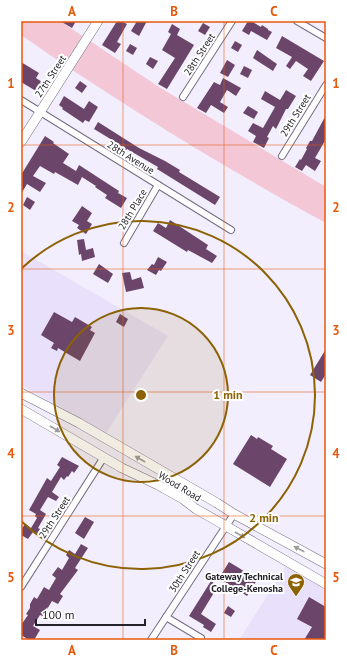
<svg xmlns="http://www.w3.org/2000/svg" width="347" height="661" viewBox="0 0 347 661" font-family="'PT Sans',sans-serif">
<rect width="100%" height="100%" fill="#f3eefe"/>
<!-- built -->
<g fill="#e9e0fb">
<polygon points="21,251 168,336 106,433 21,385"/>
<polygon points="286,566 326,589 326,640 239,640"/>
</g>
<!-- green -->
<path fill="#f3c7d5" d="M21 21H60L159 87 326 187V223C221 166 119 103 21 35Z"/>
<!-- building -->
<g fill="#6c466a">
<polygon points="60,21 76,21 72,28"/>
<polygon points="117,21 121,21 127,24 117,42 121,44 115,53 102,45"/>
<polygon points="137,21 147,21 139,36 131,31"/>
<polygon points="248,21 251,21 261,27 262,25 268,29 268,30 272,32 267,40 251,31 249,35 242,31"/>
<polygon points="203,23 210,27 205,35 198,31"/>
<polygon points="172,24 180,29 177,35 194,45 167,89 158,84 175,58 162,50 171,34 168,32"/>
<polygon points="282,36 324,61 311,81 303,76 308,69 296,61 290,69 286,66 292,57 276,48"/>
<polygon points="235,41 242,45 238,52 231,48"/>
<polygon points="130,44 137,48 133,55 126,51"/>
<polygon points="257,50 277,64 273,71 253,58"/>
<polygon points="150,57 158,61 153,69 146,64"/>
<polygon points="227,60 235,65 228,77 220,73"/>
<polygon points="21,62 39,73 36,78 42,82 36,91 21,82"/>
<polygon points="244,66 252,70 248,78 240,74"/>
<polygon points="223,78 241,88 236,96 227,90 220,102 228,107 224,113 211,105 206,113 197,108 214,82 220,85"/>
<polygon points="80,81 87,86 82,93 75,88"/>
<polygon points="286,90 296,96 288,109 286,109 276,129 273,126 267,137 269,138 264,148 253,142 256,136 248,131 253,123 263,128 275,107 261,99 265,91 280,100"/>
<polygon points="64,96 84,109 89,101 98,107 89,122 85,120 83,123 62,109 63,108 59,105"/>
<polygon points="248,106 258,112 254,119 243,113"/>
<polygon points="326,115 326,139 315,158 321,161 315,171 306,165 302,171 295,167 300,159 301,160 307,149 306,148 310,141 312,141"/>
<polygon points="98,122 139,148 165,161 180,170 179,172 220,197 215,205 157,169 158,167 127,149 126,150 117,144 117,143 94,129"/>
<polygon points="45,136 54,142 53,143 69,154 63,163 76,171 79,165 119,191 118,193 127,198 121,208 105,198 107,195 95,187 96,186 82,177 78,185 55,172 54,174 40,166 33,176 46,183 40,192 27,184 21,194 21,175"/>
<polygon points="27,197 35,202 30,210 23,205"/>
<polygon points="82,206 92,213 87,221 92,224 86,234 77,228 79,225 72,221"/>
<polygon points="170,220 208,245 206,249 217,256 212,263 188,250 187,252 153,231 158,223 166,228"/>
<polygon points="84,239 86,250 93,248 95,257 82,261 81,254 79,255 77,240"/>
<polygon points="158,257 167,262 161,271 159,270 156,275 147,270 152,264 154,265"/>
<polygon points="99,264 113,274 108,283 93,274"/>
<polygon points="130,272 132,280 141,277 144,288 126,292 122,273"/>
<polygon points="54,312 72,322 75,317 92,327 90,330 95,333 80,361 58,348 57,351 51,348 54,343 41,335"/>
<polygon points="120,314 128,319 124,327 116,322"/>
<polygon points="326,349 326,374 321,382 310,375"/>
<polygon points="251,435 257,439 258,437 273,446 271,449 287,459 270,487 233,464"/>
<polygon points="62,457 79,466 74,473 72,471 68,477 67,476 64,480 61,477 52,492 59,497 56,501 48,497 40,510 46,514 38,528 40,529 37,534 33,532 28,539 21,535 21,530 25,524 31,528 37,518 35,516 36,514 29,510 47,478 51,481 60,467 57,465"/>
<polygon points="85,517 94,522 84,539 75,533"/>
<polygon points="81,544 88,548 75,568 78,570 60,594 63,596 58,604 52,601 43,616 40,615 33,626 40,630 34,640 29,640 21,635 21,625 28,615 26,614 30,608 30,604 34,597 37,599 44,587 49,590 56,578 52,575 58,567 62,570 69,558 66,555 69,550 75,554"/>
<polygon points="229,562 239,568 257,580 247,596 219,578"/>
<polygon points="211,581 218,586 201,614 216,624 211,632 203,627 204,625 189,616"/>
<polygon points="309,597 326,607 326,640 304,640 312,627 297,619"/>
<polygon points="228,606 235,611 231,617 224,613"/>
</g>
<g fill="none" stroke-linecap="round" stroke-linejoin="round">
<defs>
<g id="street">
<polyline points="297,21 326,38"/>
<polyline points="183,97 232,21"/>
<polyline points="21,100 231,230"/>
<polyline points="282,156 326,85"/>
<polyline points="124,243 158,185"/>
<polyline points="21,587 104,457"/>
<polyline points="166,617 201,638"/>
<polyline points="151,640 234,514"/>
</g>
<g id="secondary">
<polyline points="21,142 98,21"/>
<polyline points="21,393 79,423 217,503 234,514 326,564"/>
<polyline points="21,409 122,468 158,485 183,499 196,509 226,526 326,584"/>
</g>
</defs>
<!-- street casing -->
<use href="#street" stroke="#756d85" stroke-width="8"/>
<!-- secondary casing -->
<use href="#secondary" stroke="#756d85" stroke-width="10"/>
<!-- street -->
<use href="#street" stroke="#fff" stroke-width="6"/>
<!-- secondary -->
<use href="#secondary" stroke="#fff" stroke-width="9"/>
</g>
<!-- one-way arrows -->
<defs><path id="oneway-solid" d="M-6-.8H1V-3.2L6.5 0L1 3.2V.8H-6Z"/></defs>
<g fill="#9c9ba0">
<use href="#oneway-solid" transform="translate(55 429) rotate(30)"/>
<use href="#oneway-solid" transform="translate(140 459) rotate(-150)"/>
<use href="#oneway-solid" transform="translate(240 535) rotate(30)"/>
<use href="#oneway-solid" transform="translate(299 549) rotate(-152)"/>
</g>
<!-- grid -->
<path fill="none" stroke="#e8590c" stroke-width="1" stroke-opacity="0.55" d="M123 21V640M224 21V640M21 145H326M21 269H326M21 392H326M21 516H326"/>
<!-- distance rings -->
<circle cx="141" cy="395" r="87" fill="#8c6205" fill-opacity=".12"/>
<g fill="none" stroke="#8c6205" stroke-width="2">
<circle cx="141" cy="395" r="87"/>
<path d="M21 269A174 174 0 1 1 21 521"/>
</g>
<!-- icons -->
<defs>
<symbol id="university-pin" viewBox="-11 -11 22 30"><path d="M0 17L-7.5 6A9.5 9.5 0 1 1 7.5 6Z" fill="#8c6205" stroke="#fff"/><path d="M0-5L7-2L0 1L-7-2ZM-4 1L0 2.5L4 1V4Q0 6-4 4Z" fill="#fff"/></symbol>
</defs>
<g fill-rule="evenodd">
<use href="#university-pin" x="286" y="572" width="20" height="27"/>
</g>
<g text-anchor="middle" stroke-width="4" stroke-linejoin="round" paint-order="stroke">
<!-- street labels -->
<g font-size="10" fill="#24212b" stroke="#fff">
<text transform="translate(199 54) rotate(-57)" y="4">28th Street</text>
<text transform="translate(50 76) rotate(-57)" y="4">27th Street</text>
<text transform="translate(295 115) rotate(-58)" y="4">29th Street</text>
<text transform="translate(131 157) rotate(32)" y="4">28th Avenue</text>
<text transform="translate(132 209) rotate(-59)" y="4">28th Place</text>
<text transform="translate(180 486) rotate(31)" y="4">Wood Road</text>
<text transform="translate(54 517) rotate(-57)" y="4">29th Street</text>
<text transform="translate(184 571) rotate(-57)" y="4">30th Street</text>
</g>
<!-- poi labels -->
<g font-size="10" font-weight="bold" fill="#24212b" stroke="#fff" text-anchor="end">
<text x="283" y="580">Gateway Technical<tspan x="283" dy="12">College-Kenosha</tspan></text>
</g>
</g>
<circle cx="141" cy="395" r="6" fill="#8c6205" stroke="#fff" stroke-width="2"/>
<g font-size="12" text-anchor="middle" font-weight="bold" fill="#8c6205" stroke="#fff" stroke-width="4" stroke-linejoin="round" paint-order="stroke">
<text x="228" y="399">1 min</text>
<text x="264" y="522">2 min</text>
</g>
<!-- border -->
<rect width="347" height="661" fill="none" stroke="#ffffff" stroke-width="44"/>
<!-- scale -->
<path d="M36 619v6h109v-6" fill="none" stroke="#24212b" stroke-width="2"/>
<text x="42" y="619" font-size="12" fill="#24212b" stroke="#ffffff" stroke-width="3" paint-order="stroke">100 m</text>
<rect x="22" y="22" width="303" height="617" fill="none" stroke="#e8590c" stroke-width="1.5"/>
<g font-size="13" text-anchor="middle" font-weight="bold" fill="#e8590c">
<text x="72" y="16">A</text>
<text x="174" y="16">B</text>
<text x="274" y="16">C</text>
<text x="11" y="88">1</text>
<text x="336" y="88">1</text>
<text x="11" y="212">2</text>
<text x="336" y="212">2</text>
<text x="11" y="335">3</text>
<text x="336" y="335">3</text>
<text x="11" y="458">4</text>
<text x="336" y="458">4</text>
<text x="11" y="582">5</text>
<text x="336" y="582">5</text>
<text x="72" y="655">A</text>
<text x="174" y="655">B</text>
<text x="274" y="655">C</text>
</g>
</svg>
